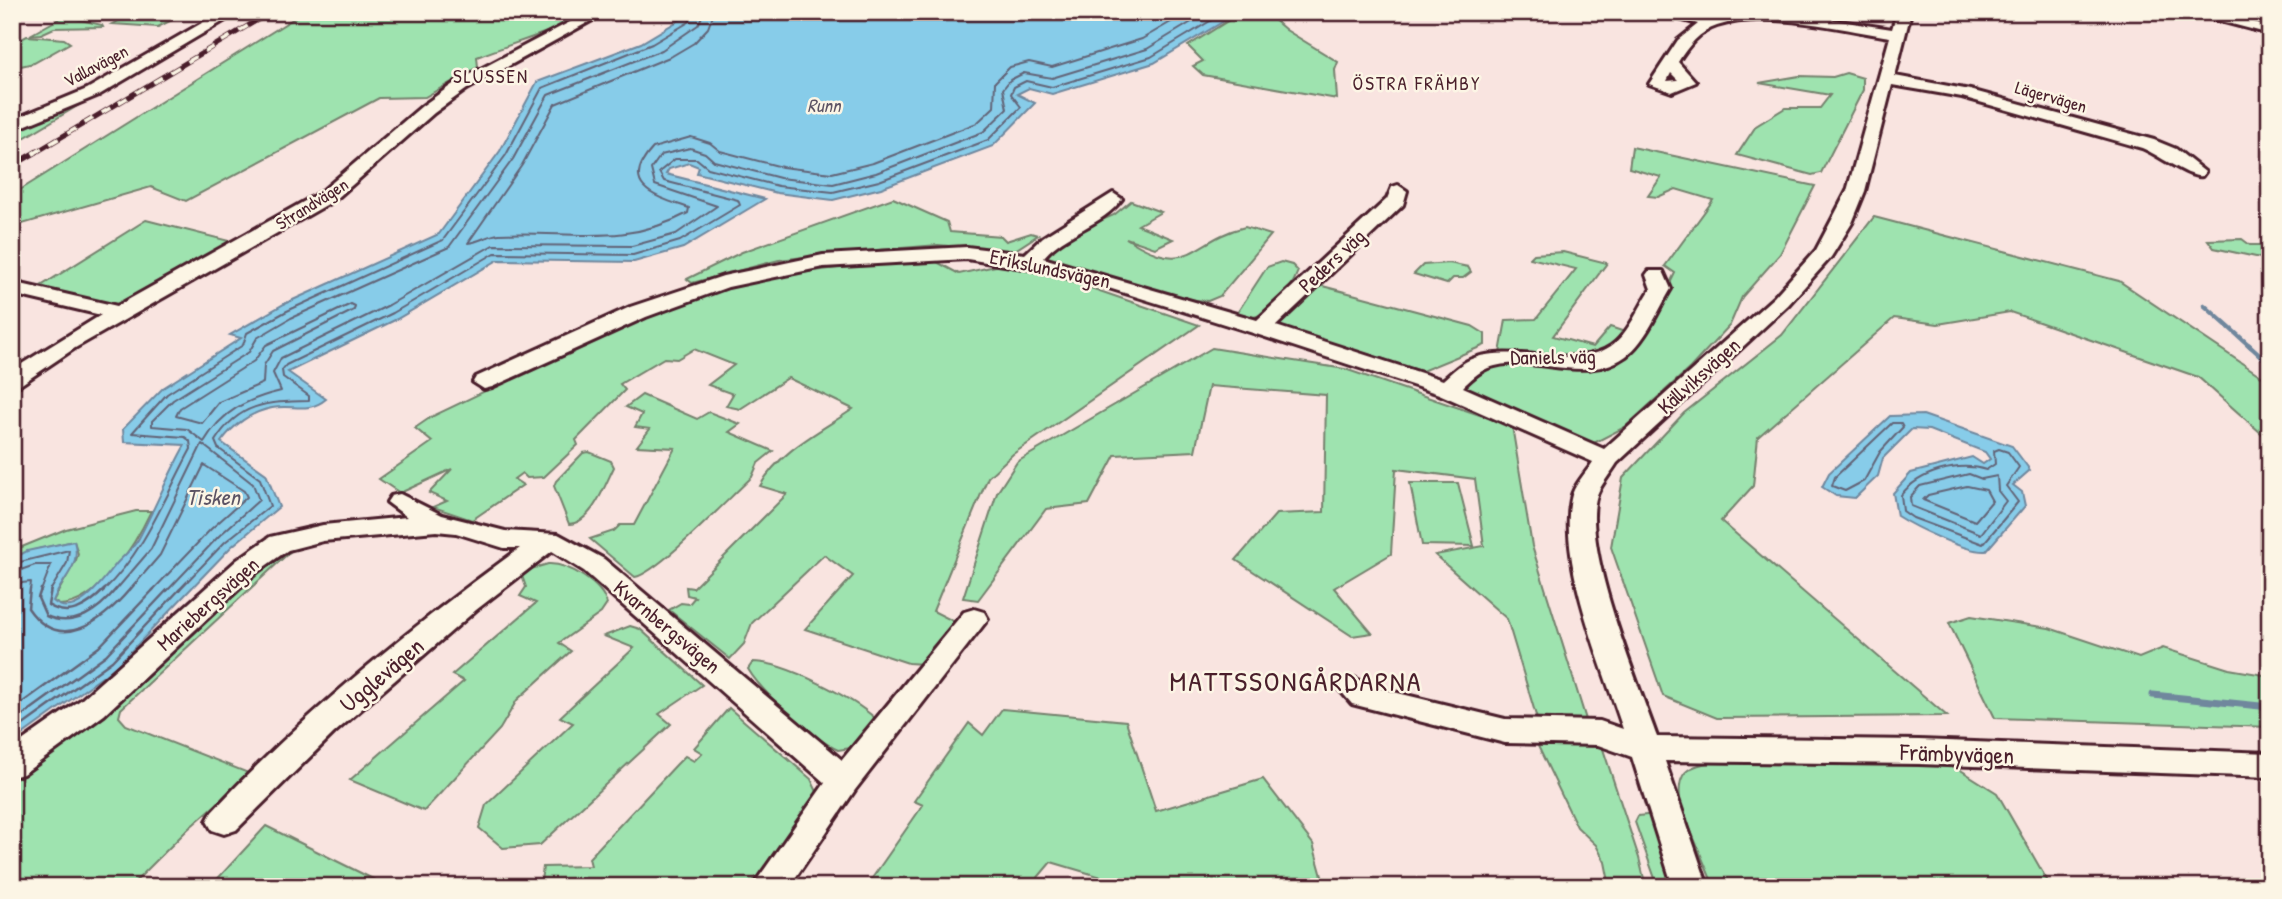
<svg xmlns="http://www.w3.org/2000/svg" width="2282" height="899" viewBox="0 0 2282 899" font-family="'Patrick Hand',sans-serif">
<rect width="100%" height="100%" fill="#f9e4e0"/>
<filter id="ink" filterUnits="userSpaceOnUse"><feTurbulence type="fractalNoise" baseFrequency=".0143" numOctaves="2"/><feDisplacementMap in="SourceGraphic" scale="14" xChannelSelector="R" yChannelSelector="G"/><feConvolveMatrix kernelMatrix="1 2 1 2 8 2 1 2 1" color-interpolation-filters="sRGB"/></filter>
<g filter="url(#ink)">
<!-- green -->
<g fill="#9ee3af" stroke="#74816d" stroke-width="2">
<polygon points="136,12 188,12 158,27 112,24"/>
<path d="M304 12H591C555 32 515 42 477 57L478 67 425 97 379 98 186 201 151 187 12 227V195Z"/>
<polygon points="1242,12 1265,12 1286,30 1338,62 1335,70 1337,99 1203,75 1193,66 1203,61 1188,46"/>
<polygon points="64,16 102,25 103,27 54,28 41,34 30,35"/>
<polygon points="27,36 64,39 70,43 34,63 12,68 12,44"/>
<polygon points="1846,73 1863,78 1863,90 1821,173 1812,175 1737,155 1756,126 1785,108 1820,108 1830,95 1759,83 1799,76 1833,77"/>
<polygon points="74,105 79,105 12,145 12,129 44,120"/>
<path d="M1632 147 1815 186 1780 254 1742 297 1730 325 1690 368 1625 427 1594 443 1573 442 1456 387C1515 336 1568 389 1615 361 1646 343 1660 303 1675 273L1665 266 1713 200 1676 189 1658 197 1648 196 1661 177 1629 168Z"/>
<polygon points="893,198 947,222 950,232 1001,236 1006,241 1031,233 1038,235 1012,252 938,245 830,254 779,260 692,283 687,279 742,252"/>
<path d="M1131 201 1161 212 1138 225 1173 239 1155 248 1126 238C1191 280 1190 240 1245 227L1271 235 1220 296 1208 301 1185 299 1039 258 1055 240 1114 215Z"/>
<polygon points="1874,217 2119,281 2270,382 2270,441 2198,377 2010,312 1938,324 1894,318 1758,437 1753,486 1721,521 1947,716 1717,718 1663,696 1611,547 1623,478 1684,413 1782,335"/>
<polygon points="146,220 233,242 112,309 41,286"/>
<polygon points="2242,239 2250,245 2270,245 2270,260 2214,248 2208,240"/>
<path d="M1563 252 1607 263 1553 336 1593 347 1610 327 1625 332C1599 372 1541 354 1500 353L1506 320 1536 319 1576 269 1530 258 1534 254Z"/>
<path d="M935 261 959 274 1000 265 1056 276 1199 325 1013 454 988 477 933 611 961 625 923 664 908 663 805 629 853 576 824 555 752 623 744 644 730 659 669 610 681 603 689 604 695 597 687 595 686 587 693 588 787 494 760 486C779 451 821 431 853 409L788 378 740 409 726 406 733 394 708 385 734 365 694 349 677 359 664 358 620 384 625 390 576 440 578 445 544 477 527 478 522 473 514 479 523 485 472 520 433 507 447 501 429 493 452 469 400 493 379 479 432 442 415 428 431 417C523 374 616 323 714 293 785 271 861 264 935 261Z"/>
<path d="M1281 262 1292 265 1298 271C1290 294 1265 323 1239 317L1237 313 1267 267Z"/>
<polygon points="1449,263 1468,267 1471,272 1463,278 1453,278 1447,284 1414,274 1423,265"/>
<polygon points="1315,284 1472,326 1485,334 1485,345 1422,371 1277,326"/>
<polygon points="1212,348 1345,369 1512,426 1532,546 1587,723 1537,719 1507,619 1435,555 1484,546 1475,479 1396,469 1391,554 1334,588 1372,633 1352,636 1236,560 1276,514 1324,512 1326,395 1209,386 1195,451 1115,455 1089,504 1046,509 978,600 963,598 997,493 1017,462"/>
<path d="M642 395 697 419 709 412 740 424 729 432 773 451 758 463 752 477C730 497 658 573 635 577L590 539 614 531 620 525H634L675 448 637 446 650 429 635 427 642 414 626 407Z"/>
<path d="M589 452 611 461 614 467C605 485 592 523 569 524L554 486 556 481 583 453Z"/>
<polygon points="1410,483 1458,483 1474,546 1422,545"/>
<path d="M136 511H151C136 543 99 604 60 605L53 601 76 560 78 554 74 541 34 550 12 559V551L66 529Z"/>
<polygon points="294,548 121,709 119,717 126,725 251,774 188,829 130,887 12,887 12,775 267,556"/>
<path d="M548 564C568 563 602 584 607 604L601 613 559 643 571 651 517 700 500 729 424 811 350 780 464 681 452 675 536 603 520 596 526 587 522 576 531 569Z"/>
<polygon points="1971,616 2049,628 2139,658 2163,648 2229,669 2270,676 2270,727 1995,718 1949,623"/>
<polygon points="630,626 640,629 702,685 659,714 671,724 540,845 503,848 479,828 486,805 573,723 560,717 634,648 604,636"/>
<path d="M753 662C785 662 853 698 876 719L857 747 838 750C814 739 761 692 748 669Z"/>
<polygon points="729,708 811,779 819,796 761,887 540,887 543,867 591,866 589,858 677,764 685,756 694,761 702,753 694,748"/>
<polygon points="1002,709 1126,721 1156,811 1263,779 1313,844 1325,887 1135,887 1051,862 1030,887 866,887 923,805 914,801 969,723 983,735"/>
<polygon points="1596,743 1602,746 1639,858 1646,887 1610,887 1605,862 1596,845 1577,827 1537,744"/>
<path d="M1719 761 1951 764 1997 793 2051 887H1714L1681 807C1675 771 1686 766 1719 761Z"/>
<polygon points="1655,814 1675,887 1658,887 1635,822 1638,816"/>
<polygon points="266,826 389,887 210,887"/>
</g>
<!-- water -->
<g fill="#87cce9" stroke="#6f879d" stroke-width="2">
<path d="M693 12H1239L1154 63 1052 94 1029 88 1017 94 1035 103 993 146 881 188 833 200 777 193 697 173 699 167 689 163 669 169 666 174 765 199 683 248 634 262 498 260 397 319 288 372 326 399C308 414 293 404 272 408 251 412 233 425 221 442L266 474 279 507 231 547 116 667 12 742V559L27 551 74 541C82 567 62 577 53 601 76 622 105 577 117 563 124 555 134 548 139 538 155 508 168 475 185 445L124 442 123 429 163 388 241 338 230 335 284 304 439 234 500 151 537 82 641 43Z"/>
<path d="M1923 415 2012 446 2030 470 2013 485 2022 492 2025 506 1986 551C1967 553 1914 527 1897 516L1893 493 1911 473 1972 457 1983 464 1990 459 1985 452 1929 430 1912 429 1883 458 1878 476 1855 498 1836 496 1822 487 1829 473 1890 416Z"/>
</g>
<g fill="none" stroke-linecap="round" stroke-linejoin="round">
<!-- shore-far1 -->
<g stroke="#626477" stroke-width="2">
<path d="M704 12 698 25 662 50 548 95 513 159 449 247 291 318 257 338 249 352 173 400 152 421V426L187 429 204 442C222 411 247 399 281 391L273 373 281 358 389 305 493 245 632 246 676 234 717 206 655 185 651 169 661 155 690 148 705 153 714 161 780 178 833 184 876 173 983 132 1007 109 1003 89 1010 80 1024 73 1052 78 1147 49 1208 12"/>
<path d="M714 12 708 28 694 43 672 56 555 104 522 165 468 243C479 242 488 235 499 234 568 230 623 248 688 213L689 208C660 198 616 188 653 148L691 137 710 143 720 151 782 167 832 173 873 163 977 123 994 107 995 82 1010 67 1029 62 1052 67 1142 39 1188 12"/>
<polygon points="351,304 355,306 354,310 273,351 264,365 263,383 219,402 202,423 176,416 180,408 254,361 266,345"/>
<polygon points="1892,423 1901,423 1903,427 1880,452 1864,481 1845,491 1832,486 1835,477"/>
<path d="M1999 449 2008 452 2019 467 2006 486 2018 502 1983 544 1913 518 1903 511 1901 495C1919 472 1958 461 1986 470L1995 464 1994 451Z"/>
<polygon points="1969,474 1982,479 1997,476 1998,491 2006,501 1981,534 1911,506 1910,497 1920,486"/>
<polygon points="1967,486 1986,490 1992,501 1975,521 1923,500 1928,495"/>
<polyline points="12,564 69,550 67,563 50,591"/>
<polyline points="12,573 35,565 51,565 41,591"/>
<polyline points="12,584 31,582 30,591"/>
<path d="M103 591C145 551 164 499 191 449L190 441 185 437 132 433 167 394 243 345 247 333 287 311 443 240 506 155 542 88 652 44 689 22 695 12"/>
<polyline points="115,591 151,549 202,444 253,484 259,500 219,536 167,591"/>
<polyline points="129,591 160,555 204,465 244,491 247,497 211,529 152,591"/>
<path d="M178 591 225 542 270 506 260 479 218 448 215 441C239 403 266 402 309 401V396L283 377 282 370 286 365 393 313 495 253 633 255 680 241 740 205 738 200 664 181 659 172 675 159H697L708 168 778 186 833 192 879 181 988 140 1021 107 1011 94 1014 87 1026 81 1052 87 1151 57 1225 12"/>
</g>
<!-- shore -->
<g stroke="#626477" stroke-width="2.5">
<path d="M30 589 28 608C60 655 103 621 130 589"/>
<path d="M41 589 38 598 46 616C74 629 99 610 116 589"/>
<path d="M51 589 48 605C69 619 88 606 105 589"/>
<polyline points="12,710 99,647 154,589"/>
<polyline points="12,723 106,655 168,589"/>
<polyline points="12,733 112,661 180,589"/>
</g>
<!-- stream-far2 -->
<polyline stroke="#6f879d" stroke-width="4.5" points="2204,305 2251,347"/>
<!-- stream-far1 -->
<polyline stroke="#6f879d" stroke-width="5" points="2249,345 2270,364"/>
<!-- stream -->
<polyline stroke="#6f879d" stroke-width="7" points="2153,695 2270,707"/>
<defs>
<g id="minor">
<polygon points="221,12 239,12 99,95 12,131 12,120 87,89"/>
<polygon points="589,12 607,12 467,89 434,113 335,200 75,348 20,385 12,387 12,370 101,315 12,294 12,282 117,306 321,192 422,106 456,82"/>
<path d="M1654 12H1683L1711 18 1735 14H1793L1892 29 1897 12H1911L1895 76 1970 90 2154 140 2176 149 2205 172 2202 176C2191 179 2157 154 2142 148L1962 97 1892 85 1865 191 1852 223 1831 257 1788 305 1617 463C1611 473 1601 484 1597 495 1580 545 1639 685 1657 737L1919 740 2270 753V777L1919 764 1665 761 1708 887H1673L1632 757 1598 745 1505 743 1352 704 1339 689 1343 681 1354 678 1373 687 1505 719 1600 721 1623 729C1603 667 1558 562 1571 499 1573 486 1586 473 1593 462L1439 394 1253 333 1067 275 967 259 823 267 728 287 646 317 492 387 484 389 473 382 476 377 630 307 723 276 823 255 967 247 1025 254 1043 237 1113 193 1122 199C1102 226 1065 232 1043 258L1257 320 1387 199 1392 187 1398 185 1407 191 1403 205 1276 326 1443 380C1452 372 1462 362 1474 358 1515 344 1577 370 1611 346 1629 333 1639 307 1651 289L1646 275 1649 271H1663L1671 289C1658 310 1647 340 1626 356 1584 386 1532 352 1488 368 1478 372 1470 380 1463 387L1604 449 1774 297 1816 250 1847 191 1890 37C1840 29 1766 10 1717 26 1699 32 1688 46 1678 62L1696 82 1672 92 1649 84 1678 40 1698 24ZM1671 73 1678 80 1667 81Z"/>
<polygon points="2186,12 2212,12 2270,26 2270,34"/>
<path d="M400 494 442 515 505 531 558 534 604 559 842 760 964 612 974 609 984 612 988 619 855 790 789 887H752L825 783 584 571 552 551 476 610 334 733 236 830 224 834 212 830 207 821 212 812C301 716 414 625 520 548H504L456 533 436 531 323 541 288 550 257 572 104 715 23 774 12 777V748L82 699 237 560 270 537 323 525 407 517 387 502 391 496Z"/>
</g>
</defs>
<!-- minor casing -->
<use href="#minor" stroke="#4a1f2b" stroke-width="6"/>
<!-- minor -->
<use href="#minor" fill="#fcf5e5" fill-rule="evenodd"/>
<defs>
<polyline id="rail-far1" points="33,154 271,12"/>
<polyline id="rail" points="12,166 36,152"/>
</defs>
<!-- rail-far1 casing -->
<use href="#rail-far1" stroke="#4a1f2b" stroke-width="5"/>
<!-- rail casing -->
<use href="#rail" stroke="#4a1f2b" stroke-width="6"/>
<!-- rail-far1 -->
<use href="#rail-far1" stroke="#fcf5e5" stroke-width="3.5" stroke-dasharray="10" stroke-linecap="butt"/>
<!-- rail -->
<use href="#rail" stroke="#fcf5e5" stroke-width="4.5" stroke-dasharray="12" stroke-linecap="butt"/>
</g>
</g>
<g text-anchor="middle" stroke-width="5" stroke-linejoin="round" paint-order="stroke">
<!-- far-street labels -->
<g font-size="18" fill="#4a1f2b" stroke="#fcf5e5">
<text transform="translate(96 66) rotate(-28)" y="6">Vallavägen</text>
<text transform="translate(2051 97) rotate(16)" y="6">Lägervägen</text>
<text transform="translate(312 204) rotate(-32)" y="6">Strandvägen</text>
</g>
<!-- far-neighbourhood labels -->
<g font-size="19" letter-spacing="2" fill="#4a1f2b" stroke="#fcf5e5">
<text x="491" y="83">SLUSSEN</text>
<text x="1417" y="90">ÖSTRA FRÄMBY</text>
</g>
<!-- far-water labels -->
<g font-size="19" font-style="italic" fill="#5c5364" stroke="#fcf5e5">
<text x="824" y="112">Runn</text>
</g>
<!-- street labels -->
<g font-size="21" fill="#4a1f2b" stroke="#fcf5e5">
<text transform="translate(1332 261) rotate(-43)" y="7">Peders väg</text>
<text transform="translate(1050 269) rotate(12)" y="7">Erikslundsvägen</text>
<text transform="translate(1553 357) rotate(-1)" y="7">Daniels väg</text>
<text transform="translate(1699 376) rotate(-42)" y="7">Källviksvägen</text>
<text transform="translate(208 604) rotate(-42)" y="7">Mariebergsvägen</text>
<text transform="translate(667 627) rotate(40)" y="7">Kvarnbergsvägen</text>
</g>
<!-- water labels -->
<g font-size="23" font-style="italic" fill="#5c5364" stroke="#fcf5e5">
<text x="213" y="505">Tisken</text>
</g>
<!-- near-street labels -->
<g font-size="24" fill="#4a1f2b" stroke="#fcf5e5">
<text transform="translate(382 675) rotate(-40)" y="8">Ugglevägen</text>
<text transform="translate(1957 754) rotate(2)" y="8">Främbyvägen</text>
</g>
<!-- near-neighbourhood labels -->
<g font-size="28" letter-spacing="2" fill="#4a1f2b" stroke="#fcf5e5">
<text x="1296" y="691">MATTSSONGÅRDARNA</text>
</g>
</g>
<!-- margin -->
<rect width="2282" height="899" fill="none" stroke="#fcf5e5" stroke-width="42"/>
<rect x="21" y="21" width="2240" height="857" fill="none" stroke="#4a1f2b" stroke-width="2.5" filter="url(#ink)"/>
</svg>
